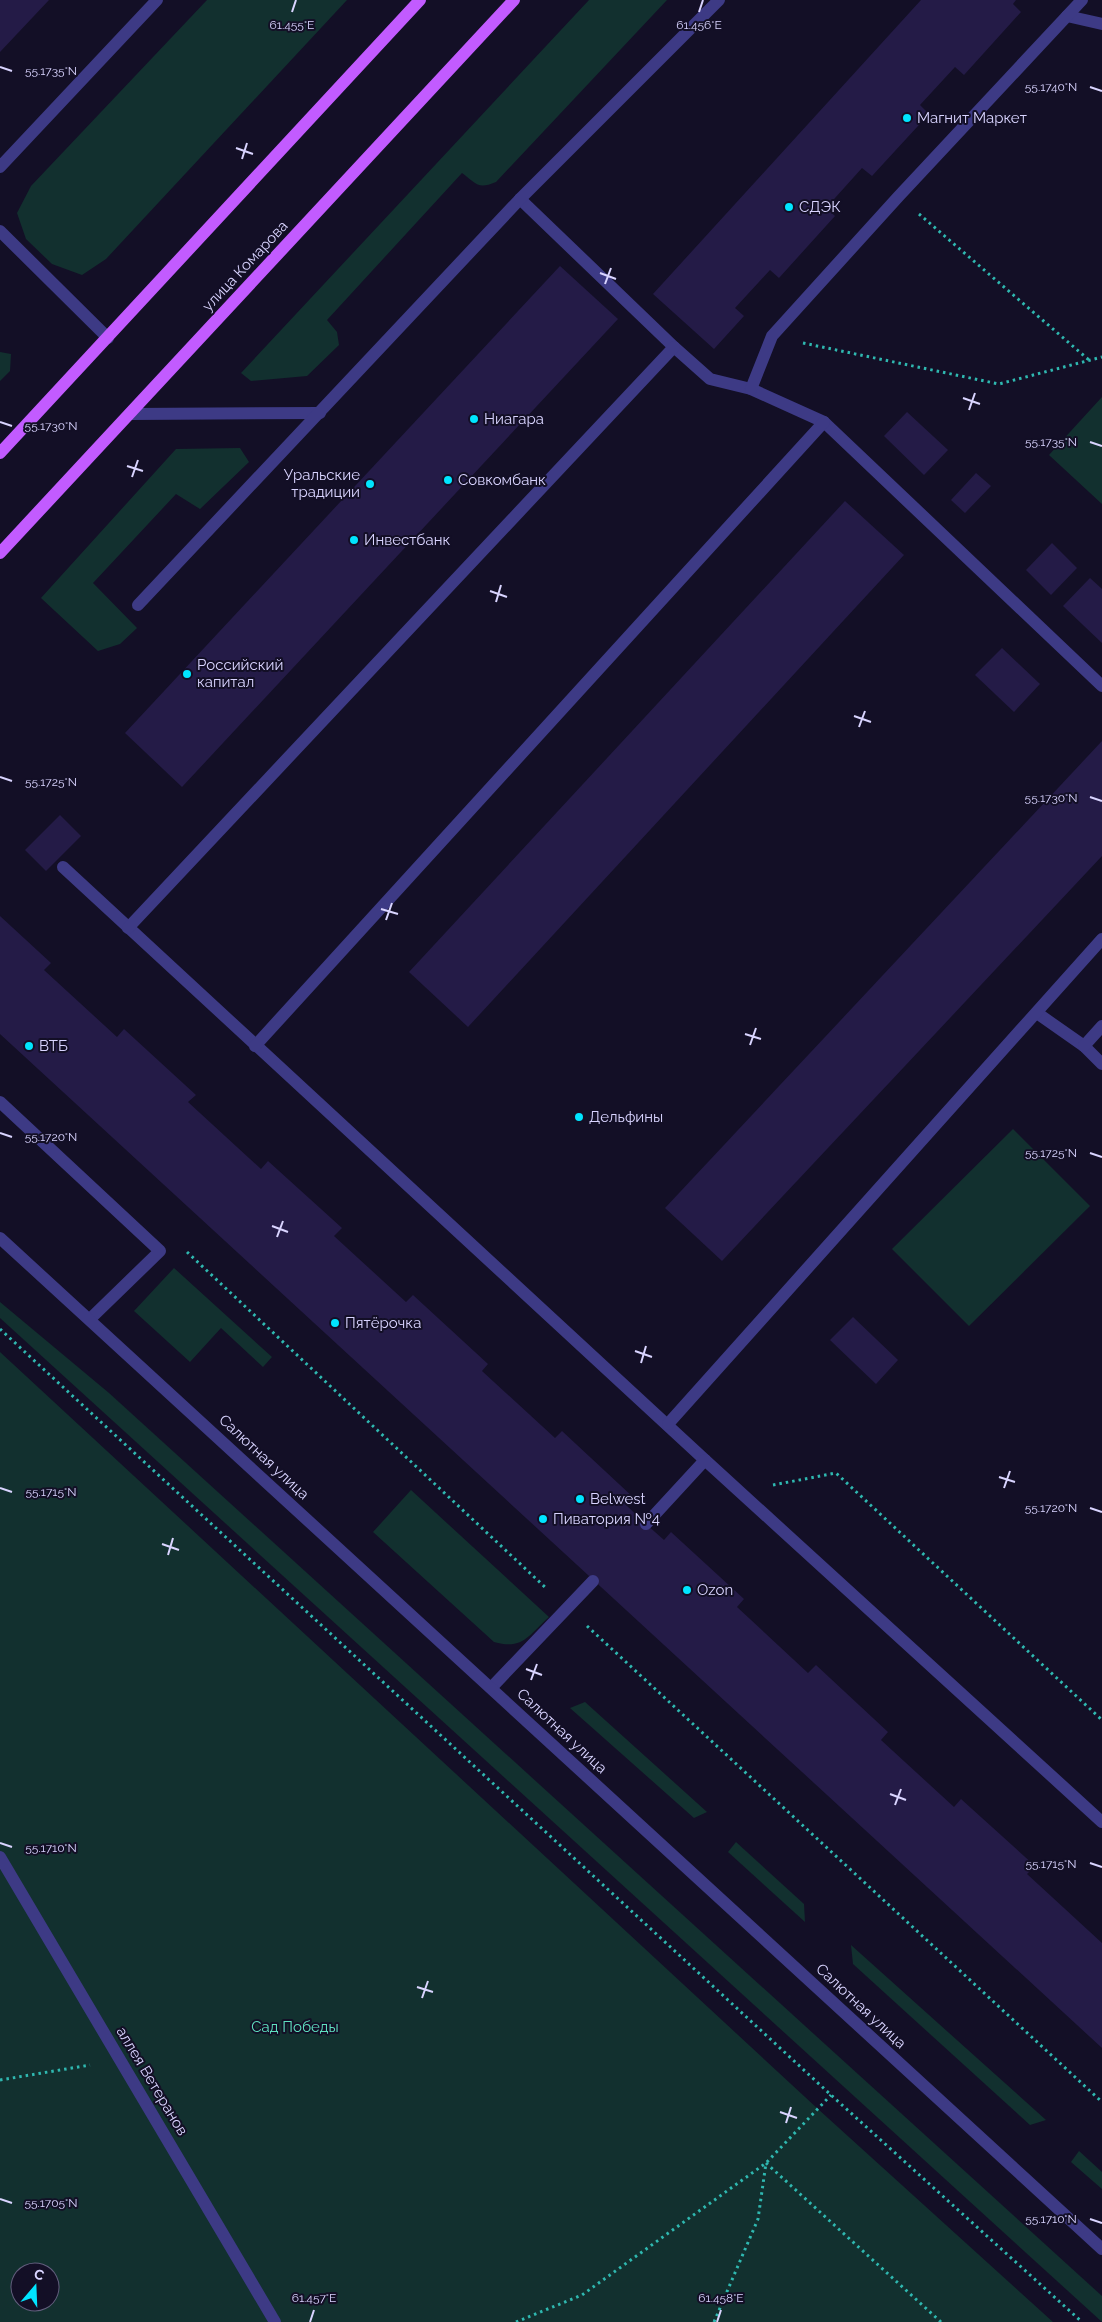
<svg xmlns="http://www.w3.org/2000/svg" width="1102" height="2322" viewBox="0 0 1102 2322" font-family="Raleway,sans-serif">
<rect width="100%" height="100%" fill="#130f26"/>
<!-- green -->
<g fill="#12302f" fill-rule="evenodd">
<polygon points="207,0 347,0 106,259 82,275 52,264 26,239 17,213 31,186"/>
<path d="M589 0H667L496 182C477 190 476 183 462 173L327 320 337 332 339 345 307 376 251 381 241 373Z"/>
<polygon points="0,352 11,354 10,371 0,381"/>
<polygon points="1102,397 1102,504 1049,455"/>
<polygon points="240,448 249,462 200,509 176,494 93,583 137,628 120,644 98,651 41,598 176,449"/>
<polygon points="1013,1129 1090,1206 969,1326 892,1249"/>
<polygon points="174,1268 272,1357 263,1367 221,1328 190,1362 134,1311"/>
<polygon points="0,1302 109,1393 1102,2296 1102,2322 0,1318"/>
<path d="M0 1352 818 2109 1053 2322H0ZM20 2272H50V2302H20Z"/>
<path d="M411 1490 549 1617C528 1636 523 1650 494 1642L373 1532Z"/>
<polygon points="585,1702 707,1812 694,1818 570,1708"/>
<polygon points="736,1842 804,1904 805,1922 728,1852"/>
<polygon points="851,1945 1046,2120 1030,2125 853,1964"/>
<polygon points="1079,2151 1102,2172 1102,2189 1071,2162"/>
</g>
<!-- building -->
<g fill="#241b47">
<polygon points="0,0 49,0 0,52"/>
<polygon points="921,0 1016,0 1013,4 1021,12 964,75 955,67 920,105 929,114 872,176 862,168 826,208 835,216 779,278 770,270 735,308 744,316 714,349 653,294"/>
<polygon points="560,266 618,319 182,787 125,733"/>
<polygon points="907,412 948,450 924,475 884,436"/>
<polygon points="976,473 991,486 965,513 951,500"/>
<polygon points="845,501 904,555 468,1027 409,972"/>
<polygon points="1052,543 1077,568 1051,595 1026,570"/>
<polygon points="1090,578 1102,589 1102,643 1063,606"/>
<polygon points="1002,648 1040,684 1014,712 975,675"/>
<polygon points="1102,741 1102,856 722,1261 665,1208"/>
<polygon points="60,815 81,836 46,871 25,850"/>
<polygon points="0,916 51,963 44,970 117,1037 124,1029 196,1095 188,1102 261,1169 268,1161 342,1228 334,1236 406,1302 413,1295 488,1364 482,1371 555,1438 562,1431 634,1498 626,1505 646,1524 664,1540 671,1532 744,1599 737,1607 808,1673 816,1665 888,1732 881,1740 954,1807 961,1799 1035,1866 1027,1874 1102,1943 1102,2048 0,1034"/>
<polygon points="853,1317 898,1360 876,1384 830,1340"/>
</g>
<g fill="none" stroke-linecap="round" stroke-linejoin="round">
<!-- path -->
<g stroke="#2fb8b0" stroke-width="3" stroke-dasharray="2.5 4" stroke-linecap="butt">
<polyline points="919,214 1089,360"/>
<polyline points="803,343 999,384 1102,357"/>
<polyline points="187,1252 547,1589"/>
<polyline points="0,1329 831,2095 1082,2322"/>
<polyline points="773,1485 836,1473 1102,1720"/>
<polyline points="587,1626 1102,2102"/>
<polyline points="0,2080 90,2065"/>
<polyline points="766,2163 941,2322"/>
<polyline points="516,2322 582,2295 766,2163 831,2095"/>
<polyline points="714,2322 758,2219 766,2163"/>
</g>
<!-- service -->
<g stroke="#3d3a85" stroke-width="12">
<polyline points="1067,16 1102,24"/>
<polyline points="0,167 157,0"/>
<polyline points="520,199 674,347 710,379 751,389 824,422 1102,686"/>
<polyline points="0,231 108,338"/>
<polyline points="751,389 772,336 898,197 1082,0"/>
<polyline points="130,414 320,413"/>
<polyline points="138,605 520,199 719,0"/>
<polyline points="63,867 705,1460 1102,1822"/>
<polyline points="128,928 674,347"/>
<polyline points="1037,1013 1084,1046 1102,1064"/>
<polyline points="255,1046 824,422"/>
<polyline points="1084,1046 1102,1026"/>
<polyline points="0,1102 160,1251 90,1319"/>
<polyline points="668,1424 1102,939"/>
<polyline points="646,1524 705,1460"/>
<polyline points="491,1688 593,1581"/>
</g>
<!-- pedestrian -->
<polyline stroke="#3d3a85" stroke-width="12" points="0,1857 275,2322"/>
<!-- tertiary -->
<polyline stroke="#3d3a85" stroke-width="12" points="0,1238 1102,2249"/>
<!-- primary -->
<g stroke="#c25bff" stroke-width="12">
<polyline points="0,453 420,0"/>
<polyline points="0,553 514,0"/>
</g>
</g>
<!-- ticks -->
<path fill="none" stroke="#d9d4ff" stroke-width="2" d="M292 12 296 0M699 12 703 0M0 67 12 71M1090 87 1102 91M236 148 253 154M242 159 247 143M600 273 616 279M605 284 611 268M963 398 980 404M969 410 975 393M0 422 12 426M1090 442 1102 446M127 466 143 471M132 477 138 460M490 591 507 597M496 602 501 585M854 716 871 722M859 727 865 711M0 777 12 781M1090 797 1102 801M381 909 398 914M386 920 392 903M745 1034 761 1039M750 1045 756 1028M0 1133 12 1137M1090 1153 1102 1157M272 1226 288 1232M277 1237 283 1221M635 1351 652 1357M641 1363 646 1346M999 1477 1015 1482M0 1488 12 1492M1004 1488 1010 1471M1090 1508 1102 1512M162 1544 179 1550M168 1555 173 1538M526 1669 542 1675M531 1680 537 1664M890 1794 906 1800M895 1805 901 1789M0 1843 12 1847M1090 1863 1102 1867M417 1987 433 1992M422 1998 428 1981M780 2112 797 2118M786 2123 791 2107M0 2199 12 2203M1090 2219 1102 2223M310 2322 314 2310M717 2322 721 2310"/>
<!-- markers -->
<g fill="#00e5ff" stroke="#130f26" stroke-width="2">
<circle cx="907" cy="118" r="5"/>
<circle cx="789" cy="207" r="5"/>
<circle cx="474" cy="419" r="5"/>
<circle cx="448" cy="480" r="5"/>
<circle cx="370" cy="484" r="5"/>
<circle cx="354" cy="540" r="5"/>
<circle cx="187" cy="674" r="5"/>
<circle cx="29" cy="1046" r="5"/>
<circle cx="579" cy="1117" r="5"/>
<circle cx="335" cy="1323" r="5"/>
<circle cx="580" cy="1499" r="5"/>
<circle cx="543" cy="1519" r="5"/>
<circle cx="687" cy="1590" r="5"/>
</g>
<g text-anchor="middle" stroke-width="4" stroke-linejoin="round" paint-order="stroke">
<!-- poi labels -->
<g font-size="15" fill="#d9d4ff" stroke="#130f26" text-anchor="start">
<text x="917" y="123">Магнит Маркет</text>
<text x="799" y="212">СДЭК</text>
<text x="484" y="424">Ниагара</text>
<text x="360" y="480" text-anchor="end">Уральские<tspan x="360" dy="17">традиции</tspan></text>
<text x="458" y="485">Совкомбанк</text>
<text x="364" y="545">Инвестбанк</text>
<text x="197" y="670">Российский<tspan x="197" dy="17">капитал</tspan></text>
<text x="39" y="1051">ВТБ</text>
<text x="589" y="1122">Дельфины</text>
<text x="345" y="1328">Пятёрочка</text>
<text x="590" y="1504">Belwest</text>
<text x="553" y="1524">Пиватория №4</text>
<text x="697" y="1595">Ozon</text>
</g>
<!-- street labels -->
<g font-size="15" fill="#d9d4ff" stroke="#130f26">
<text transform="translate(245 266) rotate(-47)" y="5">улица Комарова</text>
<text transform="translate(264 1457) rotate(43)" y="5">Салютная улица</text>
<text transform="translate(562 1731) rotate(43)" y="5">Салютная улица</text>
<text transform="translate(861 2006) rotate(43)" y="5">Салютная улица</text>
<text transform="translate(152 2081) rotate(59)" y="5">аллея Ветеранов</text>
</g>
<!-- park labels -->
<g font-size="15" fill="#5fe0c0" stroke="#130f26">
<text x="295" y="2032">Сад Победы</text>
</g>
</g>
<g font-size="12" text-anchor="middle" fill="#d9d4ff" stroke="#130f26" stroke-width="4" stroke-linejoin="round" paint-order="stroke">
<text x="292" y="29">61.455°E</text>
<text x="699" y="29">61.456°E</text>
<text x="51" y="75">55.1735°N</text>
<text x="1051" y="91">55.1740°N</text>
<text x="51" y="430">55.1730°N</text>
<text x="1051" y="446">55.1735°N</text>
<text x="51" y="786">55.1725°N</text>
<text x="1051" y="802">55.1730°N</text>
<text x="51" y="1141">55.1720°N</text>
<text x="1051" y="1157">55.1725°N</text>
<text x="51" y="1496">55.1715°N</text>
<text x="1051" y="1512">55.1720°N</text>
<text x="51" y="1852">55.1710°N</text>
<text x="1051" y="1868">55.1715°N</text>
<text x="51" y="2207">55.1705°N</text>
<text x="1051" y="2223">55.1710°N</text>
<text x="314" y="2302">61.457°E</text>
<text x="721" y="2302">61.458°E</text>
</g>
<!-- north arrow -->
<g transform="translate(35 2287) rotate(19)"><circle r="24" fill="#130f26" stroke="#625e7d"/>
<path d="M0-4L9 19L0 12L-9 19Z" fill="#00e5ff"/>
<text y="-8" font-size="14" font-weight="bold" text-anchor="middle" fill="#d9d4ff">С</text>
</g>
</svg>
